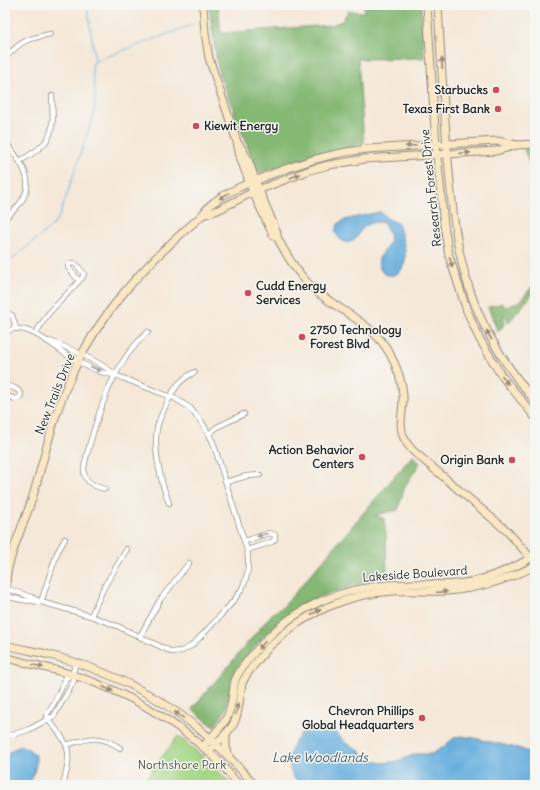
<svg xmlns="http://www.w3.org/2000/svg" width="540" height="790" viewBox="0 0 540 790" font-family="Delius,sans-serif">
<rect width="100%" height="100%" fill="#f6f6f2"/>
<filter id="ink" filterUnits="userSpaceOnUse"><feTurbulence type="fractalNoise" baseFrequency=".025" numOctaves="2"/><feDisplacementMap in="SourceGraphic" scale="8" xChannelSelector="R" yChannelSelector="G"/><feConvolveMatrix kernelMatrix="1 2 1 2 8 2 1 2 1" color-interpolation-filters="sRGB"/></filter>
<filter id="wash" filterUnits="userSpaceOnUse"><feTurbulence type="fractalNoise" baseFrequency=".012" numOctaves="4" result="noise"/><feDisplacementMap in="SourceGraphic" scale="16" xChannelSelector="R" yChannelSelector="G"/><feGaussianBlur stdDeviation="0.9" result="paint"/><feColorMatrix in="noise" values="0 0 0 0 0 0 0 0 0 0 0 0 0 0 0 0 0 1.4 0 .05"/><feComposite in="paint" operator="in"/></filter>
<g filter="url(#wash)">
<rect width="100%" height="100%" fill="#f5e8d8"/>
<!-- green -->
<polygon fill="#a5d786" stroke="#688158" points="178,736 210,763 232,785 141,785"/>
<!-- forest -->
<g fill="#84b873" stroke="#58724f">
<polygon points="209,5 218,5 221,33 331,25 342,21 348,11 364,12 364,5 421,5 424,58 358,59 364,143 258,173 219,74 213,36"/>
<polygon points="526,147 535,147 535,178 524,150"/>
<polygon points="535,283 535,291 509,322 505,315 503,315 505,321 502,328 498,332 488,307 503,303 505,308 520,301"/>
<polygon points="413,455 420,463 405,486 398,510 375,515 384,519 386,534 387,577 354,585 321,596 292,612 267,633 240,663 231,680 229,697 225,711 214,727 192,709 272,614 283,607"/>
</g>
<!-- water -->
<g fill="#67afde" stroke="#496d84">
<path d="M379 212C384 213 383 215 387 218 392 222 396 220 399 226 402 240 412 262 398 273 393 276 389 276 383 273 372 259 384 253 390 242L389 232 383 223C376 221 368 223 362 229 359 232 358 236 355 239 346 247 338 239 335 231L338 224 344 220Z"/>
<path d="M311 726 331 727 346 743 356 748 369 759 382 763 398 761 416 754H432L442 748 454 738 461 736 474 738 521 749 535 755V785H303C301 783 298 781 295 779 281 761 295 735 311 726Z"/>
<path d="M22 746C44 754 35 767 30 785H5V756L13 749Z"/>
</g>
<g fill="none" stroke-linecap="round" stroke-linejoin="round">
<!-- stream -->
<g stroke="#67afde" stroke-width="1">
<polyline points="87,5 95,60"/>
<polyline points="5,265 53,225 60,215 94,114 95,93 92,66 95,61 192,25"/>
</g>
</g>
</g>
<g filter="url(#ink)">
<g fill="none" stroke-linecap="round" stroke-linejoin="round">
<defs>
<g id="street">
<path d="M5 58C22 40 27 39 50 34"/>
<path d="M5 142C29 170 40 191 5 218"/>
<path d="M20 161C54 141 54 134 52 96"/>
<polyline points="5,316 8,314 12,315 16,328"/>
<polyline points="5,323 8,331"/>
<path d="M5 333C23 318 54 347 70 357 82 364 100 374 115 375L176 399 190 408 203 424 213 442 247 550C252 581 240 595 219 617 210 627 201 637 191 646L182 651 172 652 117 626 91 616 41 602 31 597 5 588"/>
<polyline points="35,334 48,314 82,278 84,274 76,264 73,263 69,264 68,267 79,281"/>
<path d="M49 341C65 346 103 363 115 375"/>
<path d="M5 385C11 387 19 388 21 395L19 398 15 399 5 395"/>
<polyline points="209,434 217,427 244,414"/>
<polyline points="226,482 247,476 260,475"/>
<path d="M105 489C96 487 86 483 84 473 83 464 88 452 90 443 102 402 115 361 148 332"/>
<path d="M169 503C161 483 153 450 157 428 159 419 163 411 167 403 175 387 179 380 195 372"/>
<polyline points="245,541 269,533 275,535 275,539 272,542 247,550"/>
<polyline points="5,596 22,600 40,602"/>
<polyline points="41,602 57,553 65,539"/>
<polyline points="91,616 104,587 127,549"/>
<polyline points="140,636 160,600 189,563"/>
<path d="M48 720C71 744 72 753 63 785"/>
<polyline points="48,720 47,714 55,701 66,678 72,675"/>
<polyline points="5,737 28,730 54,716 74,681 72,675 76,663"/>
<path d="M67 745C89 738 99 734 120 748"/>
</g>
<g id="secondary">
<polyline points="203,5 205,33 209,58 237,142 240,157 253,192 273,235 277,237"/>
<polyline points="427,5 436,145 444,225 449,256 467,311 479,338 501,375 535,417"/>
<path d="M438 5C441 60 444 116 449 171 453 218 458 263 476 307 490 341 511 373 535 401"/>
<path d="M237 142C249 156 252 173 259 190 265 204 271 218 277 233V237C287 257 299 276 316 291 340 311 375 325 390 354 397 367 402 380 403 395 404 410 397 426 405 440 406 443 410 447 412 450L507 531 531 558"/>
<polyline points="203,215 218,210 253,192 310,170 329,165 365,159 496,151 517,145 535,144"/>
<path d="M5 591C7 585 6 579 7 573 12 548 24 523 32 499 44 460 52 419 69 381 96 317 144 265 197 220 203 215 207 207 214 202 231 189 252 182 272 174 303 162 334 152 368 149L497 141 517 145"/>
<path d="M5 645C20 649 35 651 50 655 104 669 155 693 199 729 219 745 237 766 255 785"/>
<path d="M5 657C27 664 51 668 73 675 124 691 173 719 212 755 222 764 230 775 239 785"/>
<polyline points="226,733 226,747 229,756"/>
<path d="M203 747C209 739 221 728 226 719 233 708 232 693 235 681 239 667 266 639 277 629 314 597 361 584 409 584 425 583 440 586 455 584 483 582 510 570 535 556"/>
<path d="M208 752C216 743 226 735 233 725 240 713 239 697 242 684 245 673 263 654 271 645 304 613 347 594 393 591 415 590 436 593 457 590 484 587 511 578 535 566"/>
</g>
</defs>
<!-- street casing -->
<use href="#street" stroke="#908a82" stroke-width="6"/>
<!-- secondary casing -->
<use href="#secondary" stroke="#908a82" stroke-width="9"/>
<!-- street -->
<use href="#street" stroke="#fff" stroke-width="4.5"/>
<!-- secondary -->
<use href="#secondary" stroke="#fae7c3" stroke-width="7"/>
</g>
<!-- one-way arrows -->
<defs><path id="oneway-solid" d="M-6-.8H1V-3.2L6.5 0L1 3.2V.8H-6Z"/></defs>
<g fill="#928977">
<use href="#oneway-solid" transform="translate(442 63) rotate(-93)"/>
<use href="#oneway-solid" transform="translate(411 146) rotate(177)"/>
<use href="#oneway-solid" transform="translate(465 153) rotate(-3)"/>
<use href="#oneway-solid" transform="translate(295 176) rotate(-21)"/>
<use href="#oneway-solid" transform="translate(224 196) rotate(149)"/>
<use href="#oneway-solid" transform="translate(451 262) rotate(74)"/>
<use href="#oneway-solid" transform="translate(489 335) rotate(-119)"/>
<use href="#oneway-solid" transform="translate(505 380) rotate(54)"/>
<use href="#oneway-solid" transform="translate(442 592) rotate(-4)"/>
<use href="#oneway-solid" transform="translate(316 612) rotate(-28)"/>
<use href="#oneway-solid" transform="translate(262 645) rotate(132)"/>
<use href="#oneway-solid" transform="translate(38 666) rotate(14)"/>
<use href="#oneway-solid" transform="translate(108 689) rotate(24)"/>
<use href="#oneway-solid" transform="translate(237 709) rotate(-78)"/>
<use href="#oneway-solid" transform="translate(179 715) rotate(-145)"/>
</g>
<g fill="#a0a0a0">
<use href="#oneway-solid" transform="translate(96 369) rotate(23)"/>
<use href="#oneway-solid" transform="translate(262 535) rotate(162)"/>
</g>
</g>
<!-- markers -->
<g fill="#d1495b" stroke="#f6f6f2" stroke-width="1.5">
<circle cx="496" cy="90" r="4"/>
<circle cx="498" cy="109" r="4"/>
<circle cx="196" cy="126" r="4"/>
<circle cx="248" cy="293" r="4"/>
<circle cx="302" cy="337" r="4"/>
<circle cx="362" cy="457" r="4"/>
<circle cx="512" cy="460" r="4"/>
<circle cx="422" cy="718" r="4"/>
</g>
<g text-anchor="middle" stroke-width="3" stroke-linejoin="round" paint-order="stroke">
<!-- poi labels -->
<g font-size="12" font-weight="bold" fill="#2b2b2b" stroke="#f6f6f2" text-anchor="end">
<text x="488" y="94">Starbucks</text>
<text x="490" y="113">Texas First Bank</text>
<text x="204" y="130" text-anchor="start">Kiewit Energy</text>
<text x="256" y="290" text-anchor="start">Cudd Energy<tspan x="256" dy="14">Services</tspan></text>
<text x="310" y="334" text-anchor="start">2750 Technology<tspan x="310" dy="14">Forest Blvd</tspan></text>
<text x="354" y="454">Action Behavior<tspan x="354" dy="14">Centers</tspan></text>
<text x="504" y="464">Origin Bank</text>
<text x="414" y="715">Chevron Phillips<tspan x="414" dy="14">Global Headquarters</tspan></text>
</g>
<!-- street labels -->
<g font-size="12" fill="#2b2b2b" stroke="#f6f6f2">
<text transform="translate(431 188) rotate(-96)" y="4">Research Forest Drive</text>
<text transform="translate(55 394) rotate(-68)" y="4">New Trails Drive</text>
<text transform="translate(415 574) rotate(-4)" y="4">Lakeside Boulevard</text>
</g>
<!-- park labels -->
<g font-size="12" fill="#4a5642" stroke="#f6f6f2">
<text x="182" y="769">Northshore Park</text>
</g>
<!-- water labels -->
<g font-size="13" font-style="italic" fill="#40596a" stroke="#f6f6f2">
<text x="320" y="762">Lake Woodlands</text>
</g>
</g>
<!-- margin -->
<rect width="540" height="790" fill="none" stroke="#f6f6f2" stroke-width="20"/>
</svg>
